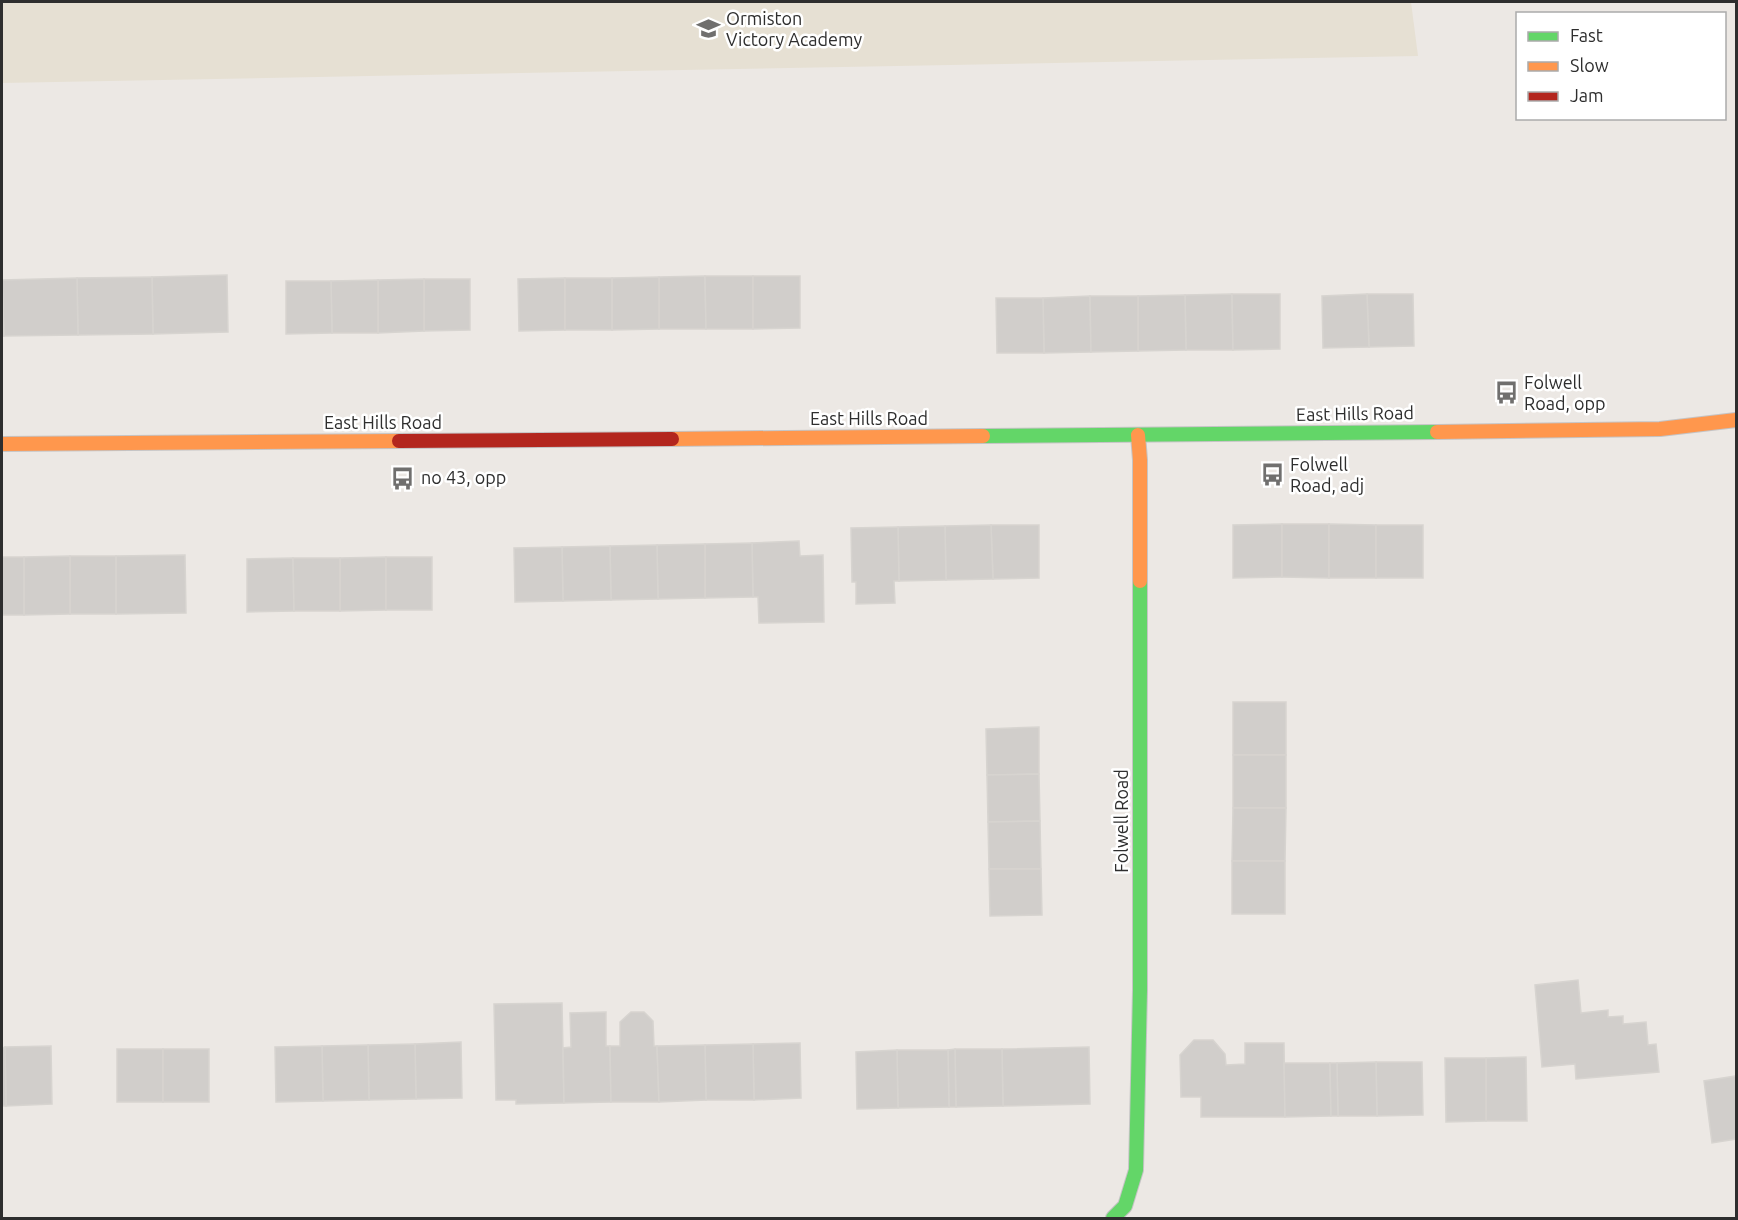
<svg xmlns="http://www.w3.org/2000/svg" width="1738" height="1220" viewBox="0 0 1738 1220" font-family="Ubuntu,sans-serif">
<rect width="100%" height="100%" fill="#ece8e4"/>
<!-- education -->
<polygon fill="#e6e0d3" points="2,2 1411,2 1418,56 2,83"/>
<!-- building -->
<g fill="#d1cecb" stroke="#d7d4d0" stroke-width="1.5">
<polygon points="227,275 228,332 153,334 152,277"/>
<polygon points="705,276 706,329 659,329 659,277"/>
<polygon points="705,276 753,276 753,329 706,329"/>
<polygon points="753,276 800,276 800,328 753,329"/>
<polygon points="152,277 153,334 78,335 77,278"/>
<polygon points="659,277 659,329 612,330 612,278"/>
<polygon points="77,278 78,335 4,336 2,280"/>
<polygon points="565,278 565,330 519,331 518,279"/>
<rect x="565" y="278" width="47" height="52"/>
<polygon points="424,279 470,279 470,330 424,331"/>
<polygon points="424,279 424,331 378,333 378,280"/>
<polygon points="2,280 4,336 2,336"/>
<polygon points="378,280 378,333 332,333 331,281"/>
<polygon points="286,281 331,281 332,333 286,334"/>
<polygon points="1232,294 1233,350 1186,350 1185,295"/>
<polygon points="1232,294 1280,294 1280,349 1233,350"/>
<polygon points="1367,294 1413,294 1414,346 1369,347"/>
<polygon points="1367,294 1369,347 1323,348 1322,296"/>
<polygon points="1185,295 1186,350 1138,351 1138,296"/>
<polygon points="1090,296 1091,352 1044,353 1043,298"/>
<polygon points="1090,296 1138,296 1138,351 1091,352"/>
<polygon points="996,298 1043,298 1044,353 997,353"/>
<polygon points="1282,524 1282,577 1233,578 1233,525"/>
<polygon points="1282,524 1329,524 1329,578 1282,577"/>
<polygon points="1329,524 1376,525 1376,578 1329,578"/>
<polygon points="991,525 1039,525 1039,578 993,579"/>
<polygon points="991,525 993,579 946,580 945,526"/>
<rect x="1376" y="525" width="47" height="53"/>
<polygon points="945,526 946,580 899,581 898,527"/>
<polygon points="898,527 899,581 894,581 895,603 856,604 856,582 852,582 851,528"/>
<polygon points="799,541 800,556 823,555 824,622 759,623 758,597 753,597 752,543"/>
<polygon points="752,543 753,597 705,598 705,544"/>
<polygon points="705,544 705,598 658,599 657,545"/>
<polygon points="657,545 658,599 611,600 610,546"/>
<polygon points="610,546 611,600 563,601 562,547"/>
<polygon points="562,547 563,601 515,602 514,548"/>
<polygon points="185,555 186,613 116,614 116,556"/>
<rect x="70" y="556" width="46" height="58"/>
<polygon points="70,556 70,614 24,615 24,557"/>
<rect x="2" y="557" width="22" height="58"/>
<polygon points="386,557 386,610 340,611 340,558"/>
<rect x="386" y="557" width="46" height="53"/>
<polygon points="293,558 294,611 247,612 247,559"/>
<polygon points="293,558 340,558 340,611 294,611"/>
<rect x="1233" y="702" width="53" height="53"/>
<polygon points="1039,727 1039,774 987,775 986,729"/>
<rect x="1233" y="755" width="53" height="53"/>
<polygon points="1039,774 1040,821 988,822 987,775"/>
<polygon points="1233,808 1286,808 1285,861 1232,861"/>
<polygon points="1040,821 1041,869 989,869 988,822"/>
<rect x="1232" y="861" width="53" height="53"/>
<polygon points="989,869 1041,869 1042,915 990,916"/>
<polygon points="1578,980 1581,1013 1608,1010 1608,1017 1623,1016 1623,1024 1646,1022 1648,1045 1656,1044 1659,1072 1576,1079 1575,1064 1542,1067 1535,985"/>
<polygon points="562,1003 564,1103 516,1104 516,1100 496,1100 494,1004"/>
<polygon points="606,1012 606,1046 610,1046 611,1102 564,1103 563,1048 571,1047 570,1013"/>
<polygon points="631,1012 644,1012 653,1021 654,1046 657,1046 659,1102 611,1102 610,1046 620,1046 620,1022"/>
<polygon points="1194,1040 1213,1040 1225,1054 1226,1065 1245,1064 1245,1043 1284,1043 1285,1117 1201,1117 1201,1097 1181,1097 1180,1055"/>
<polygon points="461,1042 462,1098 416,1099 415,1044"/>
<polygon points="800,1043 801,1098 754,1100 753,1044"/>
<polygon points="415,1044 416,1099 369,1100 368,1045"/>
<polygon points="753,1044 754,1100 706,1100 705,1045"/>
<polygon points="368,1045 369,1100 323,1101 322,1046"/>
<polygon points="705,1045 706,1100 659,1102 657,1046"/>
<polygon points="51,1046 52,1104 6,1106 5,1047"/>
<polygon points="322,1046 323,1101 276,1102 275,1047"/>
<polygon points="5,1047 6,1106 2,1106 2,1048"/>
<polygon points="1089,1047 1090,1104 1003,1106 1002,1049"/>
<rect x="117" y="1049" width="46" height="53"/>
<rect x="163" y="1049" width="46" height="53"/>
<polygon points="955,1049 1002,1049 1003,1106 956,1107"/>
<polygon points="955,1049 956,1107 949,1107 948,1050"/>
<polygon points="897,1050 948,1050 949,1107 898,1108"/>
<polygon points="897,1050 898,1108 857,1109 856,1052"/>
<polygon points="1526,1057 1527,1121 1486,1121 1486,1058"/>
<polygon points="1445,1058 1486,1058 1486,1121 1446,1122"/>
<polygon points="1376,1062 1422,1062 1423,1115 1377,1116"/>
<polygon points="1376,1062 1377,1116 1338,1116 1337,1063"/>
<polygon points="1284,1063 1330,1063 1331,1116 1285,1117"/>
<polygon points="1330,1063 1337,1063 1338,1116 1331,1116"/>
<polygon points="1736,1076 1736,1139 1712,1143 1704,1081"/>
</g>
<g fill="none" stroke-linecap="round" stroke-linejoin="round">
<defs>
<g id="fast">
<polyline points="983,436 1437,432"/>
<polyline points="1113,1218 1125,1206 1136,1170 1140,990 1140,581"/>
</g>
<g id="slow">
<polyline points="1437,432 1660,429 1736,420"/>
<polyline points="1138,435 1140,460 1140,581"/>
<polyline points="672,439 983,436"/>
<polyline points="2,444 399,441"/>
</g>
<polyline id="jam" points="399,441 672,439"/>
</defs>
<!-- fast casing -->
<use href="#fast" stroke="#c5c4c5" stroke-width="16"/>
<!-- slow casing -->
<use href="#slow" stroke="#c5c4c5" stroke-width="16"/>
<!-- jam casing -->
<use href="#jam" stroke="#c5c4c5" stroke-width="16"/>
<!-- fast -->
<use href="#fast" stroke="#63d668" stroke-width="14"/>
<!-- slow -->
<use href="#slow" stroke="#ff974d" stroke-width="14"/>
<!-- jam -->
<use href="#jam" stroke="#b3261e" stroke-width="14"/>
</g>
<!-- icons -->
<defs>
<symbol id="school-bare" viewBox="-9 -9 18 18"><path d="M0-5L7-2L0 1L-7-2ZM-4 1L0 2.5L4 1V4Q0 6-4 4Z" fill="#706f6e" stroke="#fff" stroke-width="2.5" paint-order="stroke"/></symbol>
<symbol id="bus-bare" viewBox="-9 -9 18 18"><path d="M-5-6H5V4H4V6H2V4H-2V6H-4V4H-5ZM-3.5-4V0h7V-4ZM-3.5 1.2v1.5H-2V1.2ZM2 1.2v1.5H3.5V1.2Z" fill="#706f6e" stroke="#fff" stroke-width="2.5" paint-order="stroke"/></symbol>
</defs>
<g fill-rule="evenodd">
<use href="#school-bare" x="692" y="12" width="33" height="33"/>
<use href="#bus-bare" x="1490" y="376" width="33" height="33"/>
<use href="#bus-bare" x="1256" y="458" width="33" height="33"/>
<use href="#bus-bare" x="386" y="462" width="33" height="33"/>
</g>
<g text-anchor="middle" stroke-width="5" stroke-linejoin="round" paint-order="stroke">
<!-- poi labels -->
<g font-size="18" fill="#2e2e2e" stroke="#fff" text-anchor="start">
<text x="726" y="25">Ormiston<tspan x="726" dy="21">Victory Academy</tspan></text>
<text x="1524" y="389">Folwell<tspan x="1524" dy="21">Road, opp</tspan></text>
<text x="1290" y="471">Folwell<tspan x="1290" dy="21">Road, adj</tspan></text>
<text x="421" y="484">no 43, opp</text>
</g>
<!-- street labels -->
<g font-size="18" fill="#2e2e2e" stroke="#fff">
<text transform="translate(1355 414) rotate(-1)" y="6">East Hills Road</text>
<text x="869" y="425">East Hills Road</text>
<text x="383" y="429">East Hills Road</text>
<text transform="translate(1122 821) rotate(-90)" y="6">Folwell Road</text>
</g>
</g>
<!-- border -->
<rect width="1738" height="1220" fill="none" stroke="#2e2e2e" stroke-width="6"/>
<!-- legend -->
<rect x="1516" y="12" width="210" height="108" fill="#ffffff" stroke="#ababab" stroke-width="1.5"/>
<rect x="1528" y="32" width="30" height="9" fill="#63d668" stroke="#ababab" stroke-width="1.5"/>
<text x="1570" y="42" font-size="18" fill="#2e2e2e">Fast</text>
<rect x="1528" y="62" width="30" height="9" fill="#ff974d" stroke="#ababab" stroke-width="1.5"/>
<text x="1570" y="72" font-size="18" fill="#2e2e2e">Slow</text>
<rect x="1528" y="92" width="30" height="9" fill="#b3261e" stroke="#ababab" stroke-width="1.5"/>
<text x="1570" y="102" font-size="18" fill="#2e2e2e">Jam</text>
</svg>
